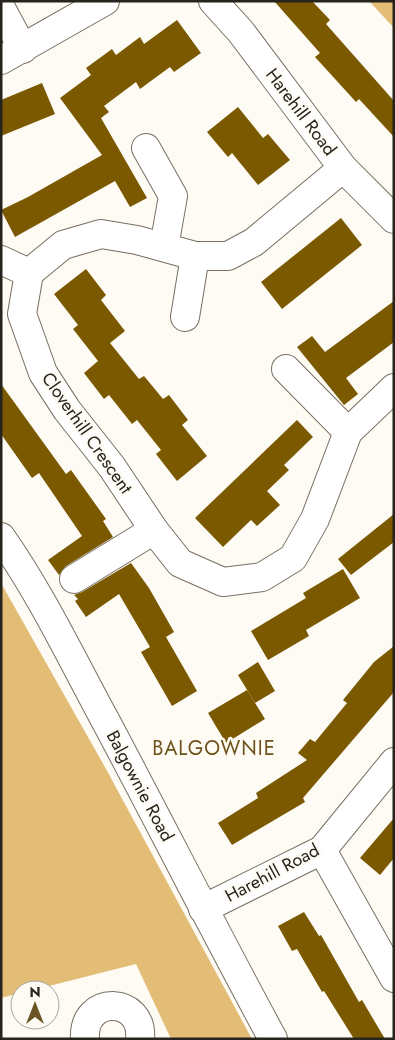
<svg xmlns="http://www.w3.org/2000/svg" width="395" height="1040" viewBox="0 0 395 1040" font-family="Jost,sans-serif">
<rect width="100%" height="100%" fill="#fefbf4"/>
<!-- forest -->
<g fill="#e3bd75">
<polygon points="370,1 394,1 394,28 369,1"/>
<polygon points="1,583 106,769 252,1039 171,1039 136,964 33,990 20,990 20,993 1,998"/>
</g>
<!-- building -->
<g fill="#7a5900">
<polygon points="274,1 312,1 330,20 326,24 394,101 394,137 359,99 356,102 336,80 315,57 320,53"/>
<polygon points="177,20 201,53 174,72 170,67 140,89 136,82 104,106 109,112 101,118 147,198 130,207 115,181 15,237 1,210 28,197 102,155 60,98 91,75 86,68 112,49 116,55 140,37 144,44"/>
<polygon points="42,83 55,114 1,136 1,100"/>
<polygon points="238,107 263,138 268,134 290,160 258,185 232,153 228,157 207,132"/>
<polygon points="341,218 362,245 282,309 261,282"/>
<polygon points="86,269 106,295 101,300 125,331 110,343 139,379 144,376 163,399 169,395 188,420 182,425 207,456 177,481 156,454 161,450 137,420 132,424 109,395 104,399 84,373 98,361 73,329 78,325 54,294"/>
<polygon points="394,301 394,342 346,378 358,394 344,405 297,347 312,336 325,352"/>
<polygon points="1,384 66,474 71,470 106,519 103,521 113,537 66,566 59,575 48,560 82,536 39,473 32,478 1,434"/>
<polygon points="297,420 313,437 284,465 289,470 267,491 280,505 257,526 251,520 223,547 195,518"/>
<polygon points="394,514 394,542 351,575 338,559"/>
<polygon points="131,563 149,588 174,632 166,637 197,691 172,706 141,652 150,647 119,594 86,617 75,601 78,599 74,595 82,592"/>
<polygon points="343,569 360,598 306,630 309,636 268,660 251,631 306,598 303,593"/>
<polygon points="394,646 394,692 303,798 305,802 232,845 218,823 258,798 256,793 307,760 298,753 310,739 315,742 347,703 343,700 374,662"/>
<polygon points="258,662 275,691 255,703 238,675"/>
<polygon points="247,690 265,719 226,743 208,713"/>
<polygon points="394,818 394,858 380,875 360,858"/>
<polygon points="304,912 319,936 321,935 359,1002 362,1000 385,1039 354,1039 324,991 322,992 297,949 292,951 278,926"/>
</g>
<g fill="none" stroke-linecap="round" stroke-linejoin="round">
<defs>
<g id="minor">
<polyline points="213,1 241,32 343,168 394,219"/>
<polyline points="1,8 23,49"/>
<polyline points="1,60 105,1"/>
<polyline points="146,148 173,196 164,247"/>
<polyline points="343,168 254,242 228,256 195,256 137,240 101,234 63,245 29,273 22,314 43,373 67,410 112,467 154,530 180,563 223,582 262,577 293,558 315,519 348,432 394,388"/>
<polyline points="1,260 29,273"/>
<polyline points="185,317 195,256"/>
<polyline points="286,369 348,432"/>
<path d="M1 537C41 594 71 657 104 718 161 825 215 932 273 1039"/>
<polyline points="74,579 154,530"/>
<polyline points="322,850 394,978"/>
<polyline points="203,909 322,850 394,762"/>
<path d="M85 1039C82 994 144 996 140 1039"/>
</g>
</defs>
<!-- minor casing -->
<use href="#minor" stroke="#776f61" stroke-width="30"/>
<!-- minor -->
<use href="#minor" stroke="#fff" stroke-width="28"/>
</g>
<g text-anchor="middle" stroke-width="5" stroke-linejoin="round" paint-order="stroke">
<!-- street labels -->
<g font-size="18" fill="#27231d" stroke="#fefbf4">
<text transform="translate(301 112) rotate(53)" y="6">Harehill Road</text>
<text transform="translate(87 433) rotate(55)" y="6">Cloverhill Crescent</text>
<text transform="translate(140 786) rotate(62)" y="6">Balgownie Road</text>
<text transform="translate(272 873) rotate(-28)" y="6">Harehill Road</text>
</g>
<!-- quarter labels -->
<g font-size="20" letter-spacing="1" fill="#6d531b" stroke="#fefbf4">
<text x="214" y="755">BALGOWNIE</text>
</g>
</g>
<!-- border -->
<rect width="395" height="1040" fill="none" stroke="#27231d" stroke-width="5"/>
<!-- north arrow -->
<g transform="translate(35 1005)"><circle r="24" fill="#fefbf4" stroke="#a8a59e"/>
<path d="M0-4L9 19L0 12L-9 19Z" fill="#6c5425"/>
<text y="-8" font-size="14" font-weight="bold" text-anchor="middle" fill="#27231d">N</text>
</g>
</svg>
